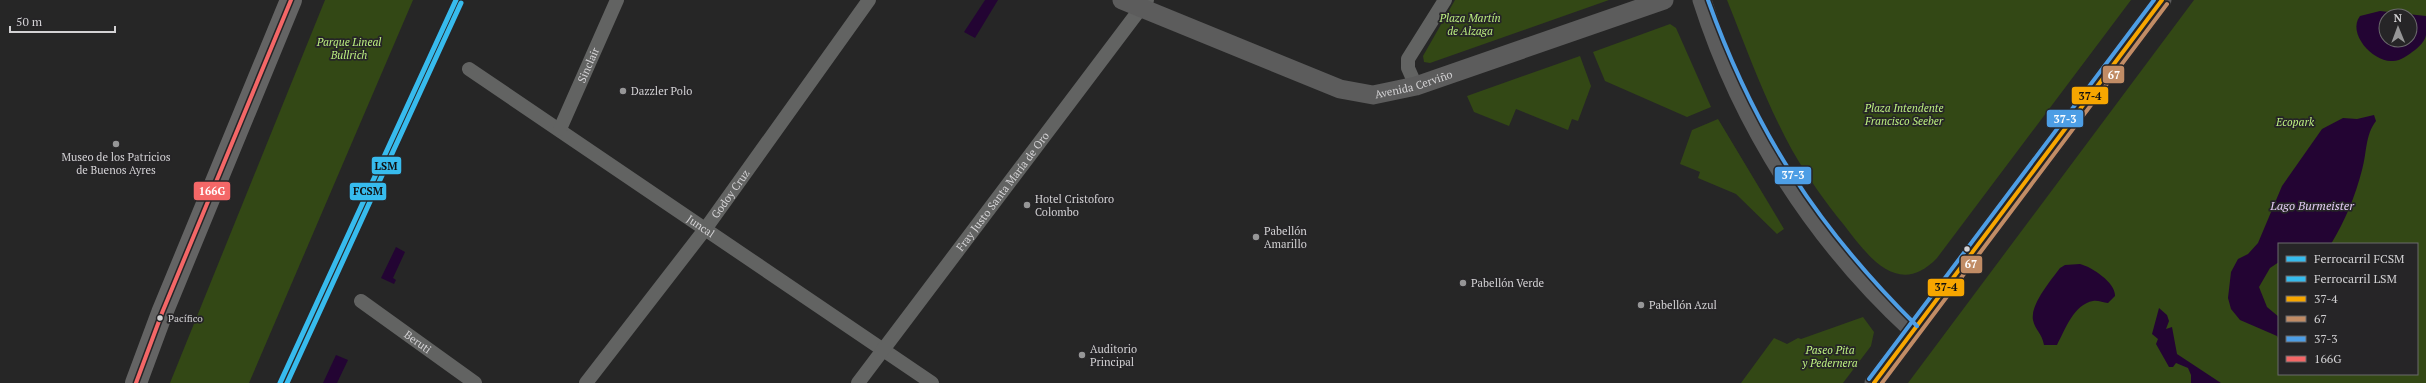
<svg xmlns="http://www.w3.org/2000/svg" width="2426" height="383" viewBox="0 0 2426 383" font-family="'PT Serif',serif">
<rect width="100%" height="100%" fill="#262626"/>
<!-- green -->
<g fill="#334815" fill-rule="evenodd">
<polygon points="325,0 413,0 249,383 170,383"/>
<polygon points="1455,0 1609,0 1430,63 1424,62 1423,56"/>
<path d="M1727 0H2131L1937 258C1898 299 1867 255 1844 225 1825 202 1807 176 1792 150 1766 103 1747 50 1727 0Z"/>
<path d="M2194 0H2426V383H1908ZM2386 16H2410V40H2386ZM2279 244H2417V374H2279Z"/>
<polygon points="1670,24 1676,28 1711,107 1687,117 1605,81 1593,52"/>
<polygon points="1580,56 1591,86 1578,121 1572,119 1568,130 1516,109 1509,126 1474,112 1467,96"/>
<polygon points="1718,119 1784,229 1777,234 1736,194 1698,178 1700,172 1680,164 1692,130"/>
<polygon points="1863,317 1874,332 1871,346 1843,383 1741,383 1774,338 1787,344 1798,338 1801,339"/>
</g>
<!-- water -->
<g fill="#230433" fill-rule="evenodd">
<polygon points="985,0 998,0 975,38 964,32"/>
<path d="M2380 11 2426 16C2426 22 2426 29 2426 35 2425 41 2420 46 2415 50 2408 55 2400 62 2391 61 2372 61 2347 33 2360 16ZM2386 16H2410V40H2386Z"/>
<path d="M2374 115 2376 121C2365 135 2367 153 2362 170 2355 197 2345 221 2331 244H2279V262L2270 268 2259 287 2267 307 2279 317V340L2277 336 2240 320 2231 309 2228 298 2231 272 2238 259 2248 254 2258 243 2282 186 2322 129 2343 118 2357 119Z"/>
<polygon points="396,247 405,252 393,278 396,280 394,284 381,278"/>
<path d="M2080 264C2092 267 2116 283 2115 296L2108 303C2103 303 2098 300 2093 301 2074 304 2065 330 2057 345H2044C2042 333 2035 330 2033 320 2030 305 2051 280 2060 268L2065 265Z"/>
<polygon points="2159,308 2167,315 2169,321 2166,329 2172,327 2177,354 2221,383 2191,383 2191,375 2188,368 2176,363 2173,367 2169,367 2156,344 2158,339 2152,334"/>
<polygon points="336,355 348,360 337,383 323,383"/>
</g>
<g fill="none" stroke-linecap="round" stroke-linejoin="round">
<!-- minor -->
<g stroke="#626362" stroke-width="14">
<path id="s1" d="M469 69 932 383"/>
<polyline points="1416,86 1408,68 1408,59 1445,0"/>
<path id="s2" d="M560 129 617 0"/>
<path id="s3" d="M361 301 475 383"/>
<path id="s4" d="M586 383 706 228 869 0"/>
<path id="s5" d="M858 383 1147 0"/>
</g>
<!-- secondary -->
<g stroke="#5c5c5c" stroke-width="19">
<path id="s6" d="M1122 0 1340 89 1373 95 1416 86 1664 0"/>
<path d="M1702 0C1742 126 1816 241 1913 330"/>
<polyline points="1874,383 2162,0"/>
</g>
<!-- primary -->
<polyline stroke="#646464" stroke-width="22" points="136,383 162,313 291,0"/>
<defs>
<polyline id="bus-1" points="1874,383 2162,0"/>
<polyline id="bus-2" points="1882,383 2167,4"/>
<g id="bus-3">
<path d="M1708 0C1755 132 1818 228 1917 326"/>
<polyline points="1869,379 2154,0"/>
</g>
<polyline id="bus-4" points="136,383 162,313 291,0"/>
</defs>
<!-- bus-1 casing -->
<use href="#bus-1" stroke="#262527" stroke-width="7"/>
<!-- bus-2 casing -->
<use href="#bus-2" stroke="#262527" stroke-width="7"/>
<!-- bus-3 casing -->
<use href="#bus-3" stroke="#262527" stroke-width="7"/>
<!-- bus-4 casing -->
<use href="#bus-4" stroke="#262527" stroke-width="7"/>
<!-- bus-1 -->
<use href="#bus-1" stroke="#f7a600" stroke-width="4"/>
<!-- bus-2 -->
<use href="#bus-2" stroke="#c18c65" stroke-width="4"/>
<!-- bus-3 -->
<use href="#bus-3" stroke="#4d9ee5" stroke-width="4"/>
<!-- bus-4 -->
<use href="#bus-4" stroke="#f46767" stroke-width="4"/>
<defs>
<polyline id="rail-1" points="280,383 456,0"/>
<polyline id="rail-2" points="287,383 461,3"/>
</defs>
<!-- rail-1 casing -->
<use href="#rail-1" stroke="#262527" stroke-width="8"/>
<!-- rail-2 casing -->
<use href="#rail-2" stroke="#262527" stroke-width="8"/>
<!-- rail-1 -->
<use href="#rail-1" stroke="#37bbed" stroke-width="5"/>
<!-- rail-2 -->
<use href="#rail-2" stroke="#37bbed" stroke-width="5"/>
</g>
<!-- markers -->
<g fill="#969697" stroke="#262527" stroke-width="1.5">
<circle cx="623" cy="91" r="4"/>
<circle cx="116" cy="144" r="4"/>
<circle cx="1027" cy="205" r="4"/>
<circle cx="1256" cy="237" r="4"/>
<circle cx="1463" cy="283" r="4"/>
<circle cx="1641" cy="305" r="4"/>
<circle cx="1082" cy="355" r="4"/>
</g>
<g fill="#d3d2d4" stroke="#262527" stroke-width="1.5">
<circle cx="1967" cy="249" r="3.5"/>
<circle cx="160" cy="318" r="3.5"/>
</g>
<g text-anchor="middle" stroke-width="3.5" stroke-linejoin="round" paint-order="stroke">
<!-- bus labels -->
<g font-size="10" fill="#d3d2d4" stroke="#262527" text-anchor="start">
<text x="168" y="322">Pacífico</text>
</g>
<!-- park labels -->
<g font-size="11" font-style="italic" fill="#bcef80" stroke="#262527">
<text x="1470" y="22">Plaza Martín<tspan x="1470" dy="13">de Alzaga</tspan></text>
<text x="349" y="46">Parque Lineal<tspan x="349" dy="13">Bullrich</tspan></text>
<text x="1904" y="112">Plaza Intendente<tspan x="1904" dy="13">Francisco Seeber</tspan></text>
<text x="2295" y="126">Ecopark</text>
<text x="1830" y="354">Paseo Pita<tspan x="1830" dy="13">y Pedernera</tspan></text>
</g>
<!-- street labels -->
<g font-size="11" fill="#d3d2d4" stroke="#262527">
<text dy="4" stroke="none"><textPath href="#s2" startOffset="70">Sinclair</textPath></text>
<text dy="4" stroke="none"><textPath href="#s6" startOffset="311">Avenida Cerviño</textPath></text>
<text dy="4" stroke="none"><textPath href="#s5" startOffset="240">Fray Justo Santa María de Oro</textPath></text>
<text dy="4" stroke="none"><textPath href="#s4" startOffset="238">Godoy Cruz</textPath></text>
<text dy="4" stroke="none"><textPath href="#s1" startOffset="280">Juncal</textPath></text>
<text dy="4" stroke="none"><textPath href="#s3" startOffset="70">Beruti</textPath></text>
</g>
<!-- poi labels -->
<g font-size="11" fill="#d3d2d4" stroke="#262527" text-anchor="start">
<text x="631" y="95">Dazzler Polo</text>
<text x="116" y="161" text-anchor="middle">Museo de los Patricios<tspan x="116" dy="13">de Buenos Ayres</tspan></text>
<text x="1035" y="203">Hotel Cristoforo<tspan x="1035" dy="13">Colombo</tspan></text>
<text x="1264" y="235">Pabellón<tspan x="1264" dy="13">Amarillo</tspan></text>
<text x="1471" y="287">Pabellón Verde</text>
<text x="1649" y="309">Pabellón Azul</text>
<text x="1090" y="353">Auditorio<tspan x="1090" dy="13">Principal</tspan></text>
</g>
<!-- water labels -->
<g font-size="12" font-style="italic" fill="#e3ccf4" stroke="#262527">
<text x="2312" y="210">Lago Burmeister</text>
</g>
</g>
<g stroke="#262527" stroke-width="1.5">
<rect x="2102" y="65" width="23" height="19" rx="4" fill="#c18c65"/>
<rect x="2071" y="86" width="38" height="19" rx="4" fill="#f7a600"/>
<rect x="2046" y="109" width="38" height="19" rx="4" fill="#4d9ee5"/>
<rect x="371" y="156" width="31" height="19" rx="4" fill="#37bbed"/>
<rect x="1774" y="166" width="38" height="19" rx="4" fill="#4d9ee5"/>
<rect x="193" y="181" width="38" height="20" rx="4" fill="#f46767"/>
<rect x="349" y="182" width="38" height="19" rx="4" fill="#37bbed"/>
<rect x="1960" y="255" width="23" height="19" rx="4" fill="#c18c65"/>
<rect x="1927" y="278" width="38" height="19" rx="4" fill="#f7a600"/>
</g>
<g font-size="11" text-anchor="middle" font-weight="bold" fill="#fff">
<text x="2114" y="79">67</text>
<text x="2065" y="123">37-3</text>
<text x="1793" y="179">37-3</text>
<text x="212" y="195">166G</text>
<text x="1971" y="268">67</text>
</g>
<g font-size="11" text-anchor="middle" font-weight="bold" fill="#111">
<text x="2090" y="100">37-4</text>
<text x="386" y="170">LSM</text>
<text x="368" y="195">FCSM</text>
<text x="1946" y="291">37-4</text>
</g>
<!-- legend -->
<rect x="2278" y="243" width="140" height="132" fill="#262527" stroke="#6b6a6c"/>
<rect x="2286" y="256" width="20" height="6" fill="#37bbed" stroke="#6b6a6c"/>
<text x="2314" y="263" font-size="12" fill="#d3d2d4">Ferrocarril FCSM</text>
<rect x="2286" y="276" width="20" height="6" fill="#37bbed" stroke="#6b6a6c"/>
<text x="2314" y="283" font-size="12" fill="#d3d2d4">Ferrocarril LSM</text>
<rect x="2286" y="296" width="20" height="6" fill="#f7a600" stroke="#6b6a6c"/>
<text x="2314" y="303" font-size="12" fill="#d3d2d4">37-4</text>
<rect x="2286" y="316" width="20" height="6" fill="#c18c65" stroke="#6b6a6c"/>
<text x="2314" y="323" font-size="12" fill="#d3d2d4">67</text>
<rect x="2286" y="336" width="20" height="6" fill="#4d9ee5" stroke="#6b6a6c"/>
<text x="2314" y="343" font-size="12" fill="#d3d2d4">37-3</text>
<rect x="2286" y="356" width="20" height="6" fill="#f46767" stroke="#6b6a6c"/>
<text x="2314" y="363" font-size="12" fill="#d3d2d4">166G</text>
<!-- north arrow -->
<g transform="translate(2398 28) rotate(359)"><circle r="19" fill="#262527" stroke="#6b6a6c"/>
<path d="M0-3L7 15L0 10L-7 15Z" fill="#969697"/>
<text y="-6" font-size="11" font-weight="bold" text-anchor="middle" fill="#d3d2d4">N</text>
</g>
<!-- scale -->
<path d="M10 26v6h105v-6" fill="none" stroke="#d3d2d4" stroke-width="2"/>
<text x="16" y="26" font-size="12" fill="#d3d2d4" stroke="#262527" stroke-width="3" paint-order="stroke">50 m</text>
</svg>
